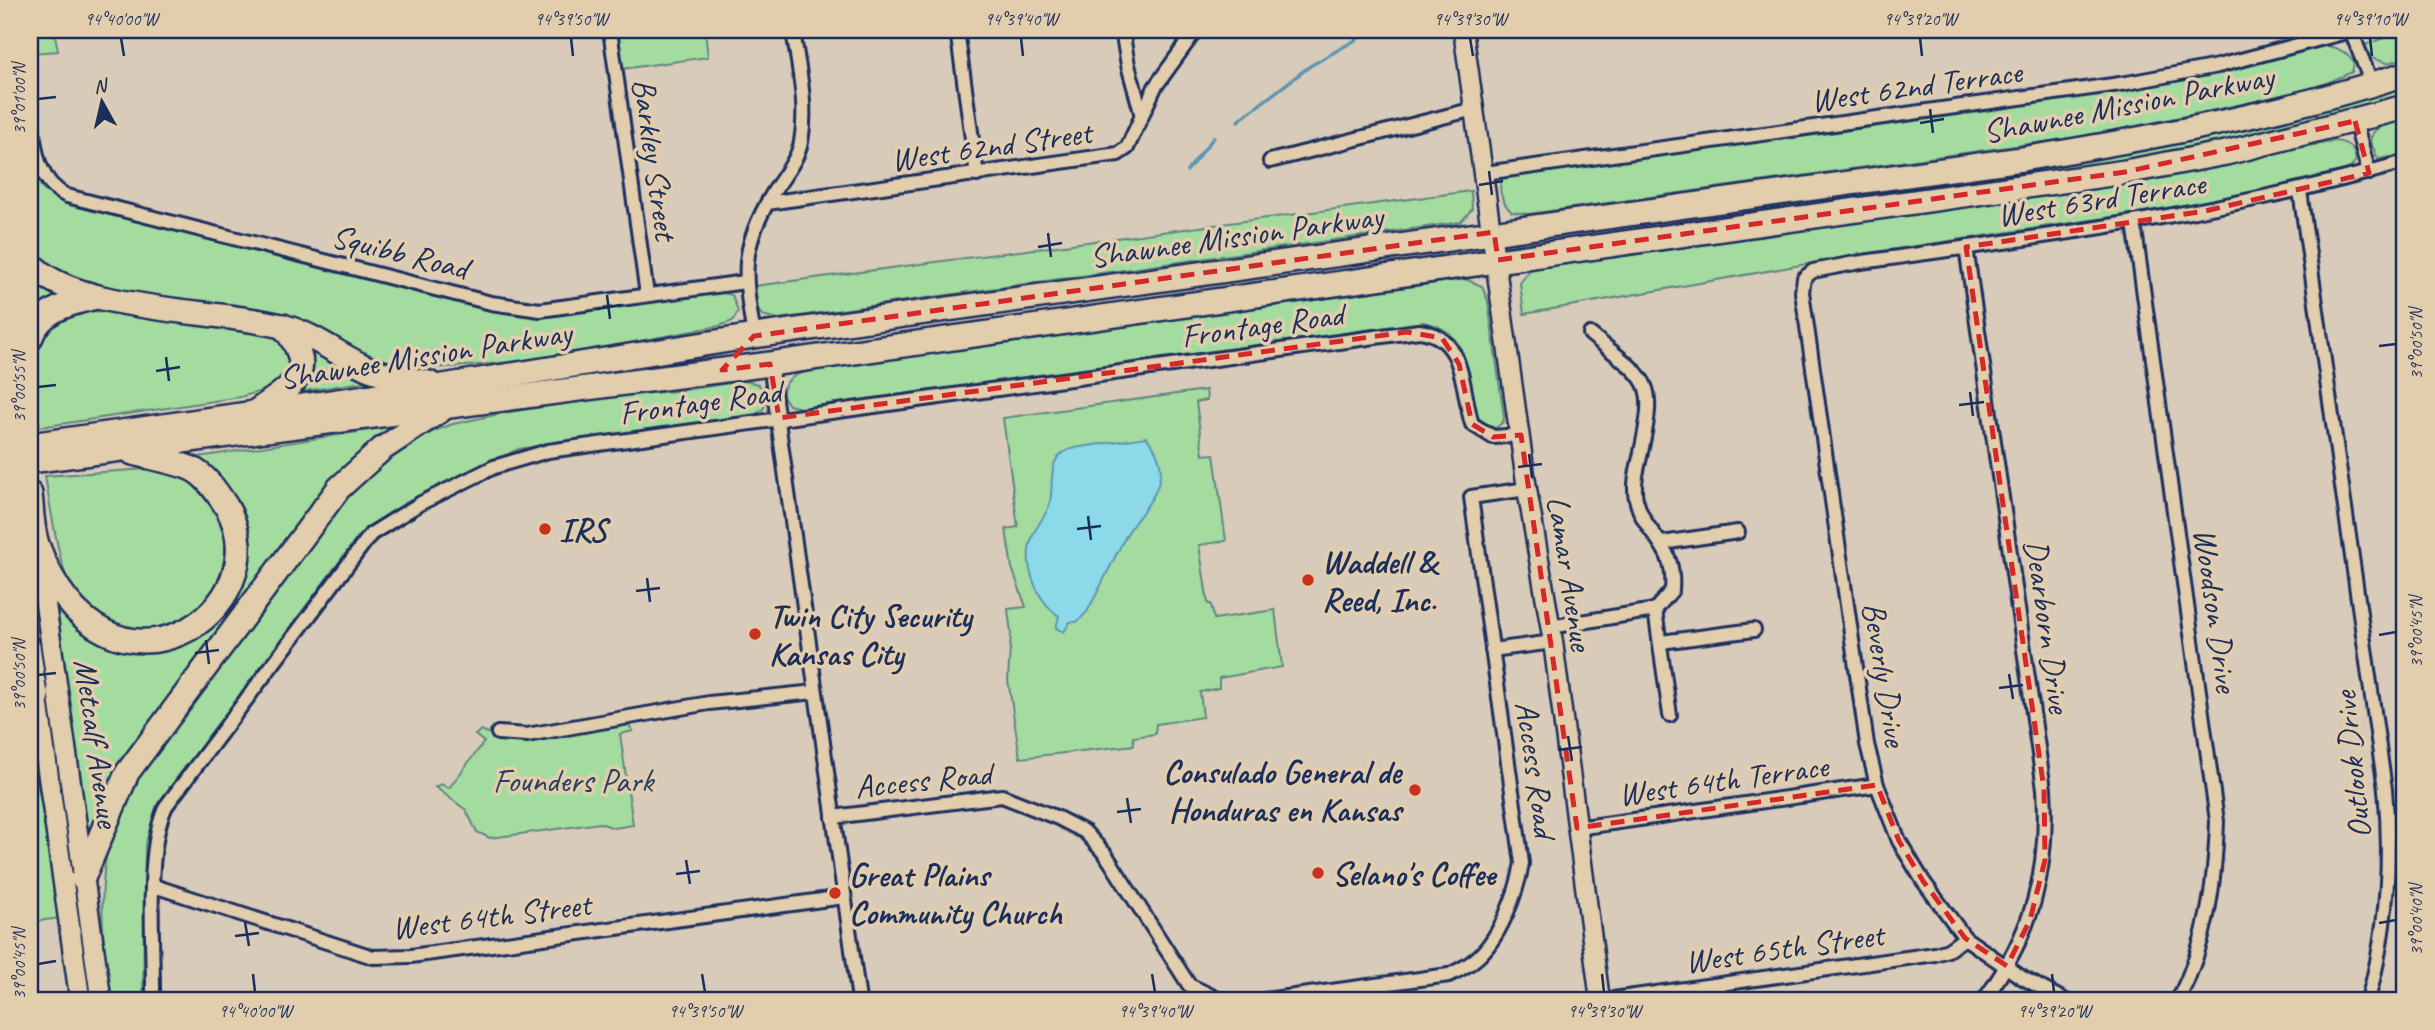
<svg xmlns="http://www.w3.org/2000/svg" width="2435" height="1030" viewBox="0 0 2435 1030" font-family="Caveat,sans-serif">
<rect width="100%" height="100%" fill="#d8cbba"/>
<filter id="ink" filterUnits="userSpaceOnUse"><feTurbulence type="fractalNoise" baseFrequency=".0143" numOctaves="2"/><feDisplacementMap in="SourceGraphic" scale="14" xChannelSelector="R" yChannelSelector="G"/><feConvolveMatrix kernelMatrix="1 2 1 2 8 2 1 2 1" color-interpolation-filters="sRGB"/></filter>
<g filter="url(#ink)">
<!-- green -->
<g fill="#a4dca0" stroke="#60867f" stroke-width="2">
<polygon points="30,30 54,30 58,51 32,53"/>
<polygon points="615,30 705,30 708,57 621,69"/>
<polygon points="2405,30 2405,58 2387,63 2371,58 2365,45"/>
<path d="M2314 46C2331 45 2344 48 2354 63L2352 72 2322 85 2281 96 2093 135 1528 214 1512 212C1502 204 1496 186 1504 176L1720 146Z"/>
<polygon points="2405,84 2405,96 2256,136 2138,160 1751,215 1751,209"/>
<path d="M2405 119V155L2378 159 2370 141C2373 124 2390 124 2405 119Z"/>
<path d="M2334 141C2347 142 2354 147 2356 160L2350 169 2205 203 1875 252 1524 314 1520 283 1530 270 1540 268 2124 183Z"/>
<path d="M30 166 43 190 63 202 514 314 557 315 719 292 732 295 738 312 733 321 719 326C615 345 500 372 395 367L382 365 283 315 262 309 116 290 73 280 30 253Z"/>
<polygon points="1471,191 1472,209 1461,222 778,319 762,315 755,306 755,286"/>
<polygon points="30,275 65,295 30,318"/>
<path d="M1465 279 1482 286 1488 301 1504 417 1503 422 1495 429C1452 429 1494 334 1423 322L801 408 789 405 783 396C782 368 822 370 843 366Z"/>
<path d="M80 310 132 314 272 333 288 343 293 370 276 387 240 397 40 427C34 395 22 350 49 324 56 318 71 314 80 310Z"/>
<polygon points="304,342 376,380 299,392"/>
<path d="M745 381 758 384 765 393 764 408 755 415 518 449 389 513 360 534 157 805 145 846 143 1000H107C104 917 92 877 124 795L361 477 418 437 453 424 504 413 610 396 677 391Z"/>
<polygon points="1206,390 1207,400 1196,402 1203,455 1214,454 1226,541 1199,545 1208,604 1211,604 1214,619 1275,610 1282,667 1219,678 1219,688 1200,692 1203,717 1156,724 1155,734 1133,737 1134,745 1020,758 1008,680 1011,633 1008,609 1026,607 1012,568 1006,529 1018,527 1003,418"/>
<path d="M396 426 362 453 87 849 56 608 60 607C81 648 130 650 170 647L243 560 192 458Z"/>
<path d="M148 469C288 488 215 678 106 620 99 617 88 613 83 608 60 586 51 507 45 476Z"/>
<polygon points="625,725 629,725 633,731 620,734 633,825 614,828 600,823 490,838 477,832 466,810 435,787 441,784 449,788 484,742 475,735 481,730 500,738 587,731"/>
<polygon points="30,751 49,837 61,918 30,922"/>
</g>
<!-- water -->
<path fill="#8cd9ea" stroke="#5f95b2" stroke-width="2" d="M1146 437C1156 448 1163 463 1160 477 1156 500 1138 515 1127 534 1113 560 1101 586 1087 612L1077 622H1070L1064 632 1056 628 1059 616C1036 600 1021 562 1033 535 1037 525 1045 517 1049 506 1056 483 1043 456 1074 448Z"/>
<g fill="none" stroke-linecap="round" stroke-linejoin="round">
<!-- stream -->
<g stroke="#5f95b2" stroke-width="3.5">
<polyline points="1238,121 1310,66 1373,30"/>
<polyline points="1187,171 1214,137"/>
</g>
<defs>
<g id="street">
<polyline points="610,30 647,295"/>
<polyline points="957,30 977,175"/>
<polyline points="1122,30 1128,65 1142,116"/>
<polyline points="2351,31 2372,84"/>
<path d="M30 111C35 142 34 180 67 196L491 303 540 310 745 282"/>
<polyline points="2355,121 2369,173"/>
<polyline points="1270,161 1474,109"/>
<polyline points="1485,173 2127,83 2218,66 2354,30"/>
<path d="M2300 191 2385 789C2392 861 2387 930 2368 1000"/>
<polyline points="767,203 1118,154 1127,148 1155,87 1196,30"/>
<path d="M2134 223 2217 821C2215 884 2207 943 2178 1000"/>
<path d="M1966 247 2044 789C2049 872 2033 932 1984 1000"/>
<path d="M754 336C744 274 739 249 773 193 782 178 798 160 801 142 808 105 798 66 793 30"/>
<polyline points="770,364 859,1000"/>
<polyline points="1662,543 1738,532"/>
<polyline points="1655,610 1670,715"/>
<path d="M1550 627 1655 610 1672 590C1676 542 1645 538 1636 499 1633 485 1637 470 1640 457 1657 378 1651 383 1590 334"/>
<polyline points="1661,642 1754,630"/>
<polyline points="1492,650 1553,642"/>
<polyline points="498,733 527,735 709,703 815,692"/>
<polyline points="833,817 1002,796 1058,818 1085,832 1106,855 1189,985 1220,1000"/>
<polyline points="1577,828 1877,785"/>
<polyline points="154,886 373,957 411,956 844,897"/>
<path d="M153 1000C154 947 144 852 166 806L371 534 421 503 494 467 548 451 1419 331C1466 336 1461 389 1472 424L1493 437 1521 435"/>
<path d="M1265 1000 1449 975C1457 971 1466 967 1473 961 1499 942 1517 893 1522 863L1471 497 1527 489"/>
<polyline points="1606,1000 1935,954 1948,950 1965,938"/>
<path d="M2064 1000 2021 977 1965 938 1923 881 1899 841 1877 785 1867 744 1802 292 1804 278 1813 271 1855 263C2040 237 2225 214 2405 162"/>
</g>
<polyline id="secondary" points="1463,30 1527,489 1553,642 1600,1000"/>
<g id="primary">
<polyline points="38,551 101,1000"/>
<polyline points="30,646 80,1000"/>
</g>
<g id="highway">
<path d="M30 263C73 312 215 309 281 326 314 334 336 354 367 368 386 376 409 379 429 383"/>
<path d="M30 339C40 311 66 304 92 298"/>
<path d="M258 410C297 383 318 371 283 326"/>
<path d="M30 445 443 386 754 336 2022 159C2151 138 2281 114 2405 74"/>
<polyline points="30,461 770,364 2125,172 2226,153 2405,107"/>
<path d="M30 494C32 511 32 532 38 547 108 730 286 607 226 506 217 492 205 474 190 468 172 461 151 458 133 453"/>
<polyline points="30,686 37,695"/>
<polyline points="83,878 127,773 339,488 382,449 441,410"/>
</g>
</defs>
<!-- street casing -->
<use href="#street" stroke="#1b2f5e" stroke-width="18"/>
<!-- secondary casing -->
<use href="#secondary" stroke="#1b2f5e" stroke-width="23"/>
<!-- primary casing -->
<use href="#primary" stroke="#1b2f5e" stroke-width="24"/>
<!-- highway casing -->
<use href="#highway" stroke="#1b2f5e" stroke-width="28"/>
<!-- street -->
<use href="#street" stroke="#e2cdac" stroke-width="12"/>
<!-- secondary -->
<use href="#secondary" stroke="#e2cdac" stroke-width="18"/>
<!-- primary -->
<use href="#primary" stroke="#e2cdac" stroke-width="19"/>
<!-- highway -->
<use href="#highway" stroke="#e2cdac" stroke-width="23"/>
</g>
</g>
<!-- marked area -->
<path fill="none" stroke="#d62828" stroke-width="5" stroke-dasharray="14 9" stroke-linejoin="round" d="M2355 121 2369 173 2205 211 1966 247 2044 789 2045 860 2030 920 2007 966 1965 938 1923 881 1899 841 1877 785 1577 828 1521 435 1493 437 1472 424 1459 364 1442 338 1407 332 779 418 770 364 722 370 754 336 1494 232 1498 260 2125 172Z"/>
<!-- ticks -->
<path fill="none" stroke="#1b2f5e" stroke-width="2.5" d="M121 38 124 56M571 38 573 56M1021 38 1023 56M1470 38 1473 56M1920 38 1922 56M2370 38 2372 56M38 99 56 97M1930 109 1933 133M1920 123 1944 119M1489 171 1492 195M1479 185 1503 181M1048 233 1051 257M1038 247 1062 243M607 295 610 319M597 309 621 305M2379 346 2396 344M166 357 169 381M156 371 180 367M38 387 56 385M1970 392 1973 416M1959 405 1984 402M1529 454 1532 478M1518 467 1542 464M1088 516 1091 540M1077 529 1101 526M647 578 650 602M636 591 660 588M2379 635 2396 632M206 640 209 664M195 653 219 650M2009 674 2013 699M38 675 56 673M1999 688 2023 685M1568 736 1572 761M1558 750 1582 747M1127 798 1131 823M1117 812 1141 809M686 860 690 884M676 874 700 871M245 922 249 946M2379 923 2396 920M235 936 259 933M38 964 56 961M253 974 255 992M702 974 705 992M1152 974 1155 992M1602 974 1604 992M2052 974 2054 992"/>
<!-- markers -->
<g fill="#c8321e" stroke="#e2cdac" stroke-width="2.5">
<circle cx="545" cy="529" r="7"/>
<circle cx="1308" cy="580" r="7"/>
<circle cx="755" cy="634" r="7"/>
<circle cx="1415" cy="790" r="7"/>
<circle cx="1318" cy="873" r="7"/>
<circle cx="835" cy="893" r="7"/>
</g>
<g text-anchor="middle" stroke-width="7" stroke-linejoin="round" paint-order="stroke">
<!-- street labels -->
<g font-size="33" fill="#1b2f5e" stroke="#e2cdac">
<text transform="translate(1916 85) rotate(-8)" y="12">West 62nd Terrace</text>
<text transform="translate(2128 103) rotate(-11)" y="12">Shawnee Mission Parkway</text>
<text transform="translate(991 145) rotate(-8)" y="12">West 62nd Street</text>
<text transform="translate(656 159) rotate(82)" y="12">Barkley Street</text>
<text transform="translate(2101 198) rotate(-9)" y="12">West 63rd Terrace</text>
<text transform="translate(1236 235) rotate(-8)" y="12">Shawnee Mission Parkway</text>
<text transform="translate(400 251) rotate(14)" y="12">Squibb Road</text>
<text transform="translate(1262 324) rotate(-8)" y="12">Frontage Road</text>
<text transform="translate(425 354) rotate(-9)" y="12">Shawnee Mission Parkway</text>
<text transform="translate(700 401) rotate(-8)" y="12">Frontage Road</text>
<text transform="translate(1571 573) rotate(81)" y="12">Lamar Avenue</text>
<text transform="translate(2217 610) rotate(82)" y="12">Woodson Drive</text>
<text transform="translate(2049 626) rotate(82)" y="12">Dearborn Drive</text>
<text transform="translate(1886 674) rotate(81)" y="12">Beverly Drive</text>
<text transform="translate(98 743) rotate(82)" y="12">Metcalf Avenue</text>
<text transform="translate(2351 765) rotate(-96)" y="12">Outlook Drive</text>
<text transform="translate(1537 769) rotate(82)" y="12">Access Road</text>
<text transform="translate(923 779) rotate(-6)" y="12">Access Road</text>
<text transform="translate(1723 779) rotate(-8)" y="12">West 64th Terrace</text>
<text transform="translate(491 915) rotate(-7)" y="12">West 64th Street</text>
<text transform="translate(1784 947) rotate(-8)" y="12">West 65th Street</text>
</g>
<!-- poi labels -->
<g font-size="33" font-weight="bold" fill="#1b2f5e" stroke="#e2cdac" text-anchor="start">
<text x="559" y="541">IRS</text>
<text x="1322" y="573">Waddell &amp;<tspan x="1322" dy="38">Reed, Inc.</tspan></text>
<text x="769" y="627">Twin City Security<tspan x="769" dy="38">Kansas City</tspan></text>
<text x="1401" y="783" text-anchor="end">Consulado General de<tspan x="1401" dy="38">Honduras en Kansas</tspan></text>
<text x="1332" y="885">Selano's Coffee</text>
<text x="849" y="886">Great Plains<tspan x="849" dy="38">Community Church</tspan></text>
</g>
<!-- park labels -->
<g font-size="33" fill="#294065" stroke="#e2cdac">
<text x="573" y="792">Founders Park</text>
</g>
</g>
<!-- margin -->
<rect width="2435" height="1030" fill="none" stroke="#e2cdac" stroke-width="77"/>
<!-- north arrow -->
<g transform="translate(102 102) rotate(352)" stroke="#e2cdac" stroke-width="5" paint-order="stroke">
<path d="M0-5L12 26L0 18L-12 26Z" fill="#1b2f5e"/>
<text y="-10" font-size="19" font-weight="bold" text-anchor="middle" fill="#1b2f5e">N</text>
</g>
<rect x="38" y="38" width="2358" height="954" fill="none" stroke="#1b2f5e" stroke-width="2.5"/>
<g font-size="18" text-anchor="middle" fill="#1b2f5e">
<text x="121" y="25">94°40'00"W</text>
<text x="571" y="25">94°39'50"W</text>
<text x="1021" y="25">94°39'40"W</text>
<text x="1470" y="25">94°39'30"W</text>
<text x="1920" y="25">94°39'20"W</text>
<text x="2370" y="25">94°39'10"W</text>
<text transform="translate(19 99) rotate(-90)" y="6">39°01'00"N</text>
<text transform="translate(2416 344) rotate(-90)" y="6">39°00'50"N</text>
<text transform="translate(19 387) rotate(-90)" y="6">39°00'55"N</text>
<text transform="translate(2416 632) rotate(-90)" y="6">39°00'45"N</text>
<text transform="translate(19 675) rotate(-90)" y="6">39°00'50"N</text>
<text transform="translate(2416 920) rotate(-90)" y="6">39°00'40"N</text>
<text transform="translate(19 964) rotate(-90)" y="6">39°00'45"N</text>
<text x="255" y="1017">94°40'00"W</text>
<text x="705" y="1017">94°39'50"W</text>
<text x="1155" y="1017">94°39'40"W</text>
<text x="1604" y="1017">94°39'30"W</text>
<text x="2054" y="1017">94°39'20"W</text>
</g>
</svg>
